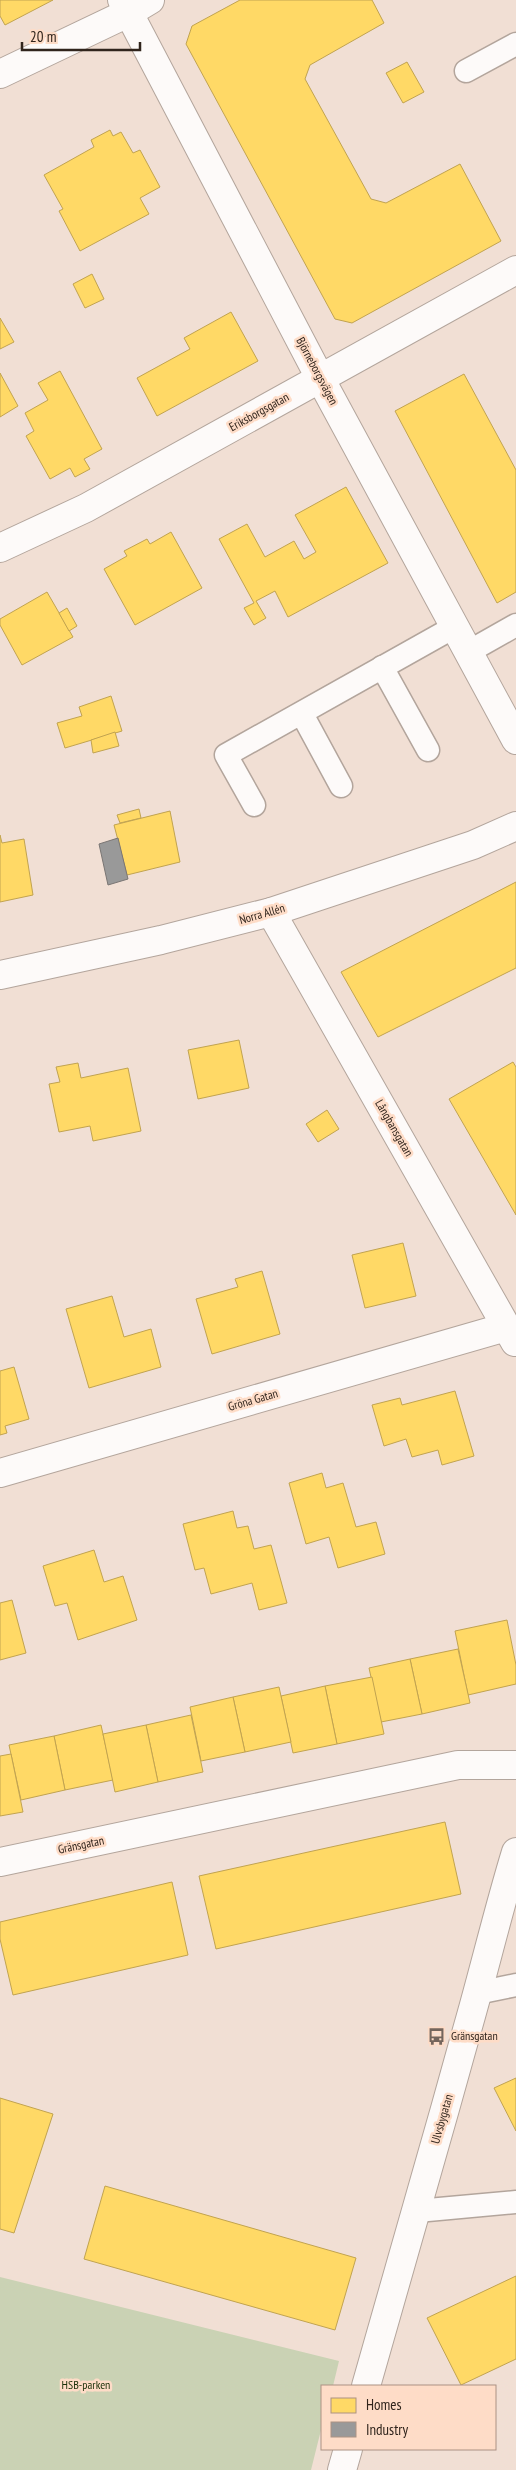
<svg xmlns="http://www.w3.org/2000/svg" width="516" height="2470" viewBox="0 0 516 2470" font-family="'PT Sans Narrow',sans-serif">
<rect width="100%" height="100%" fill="#f1dfd4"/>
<!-- green -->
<polygon fill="#cad2b4" points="0,2277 339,2361 333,2386 322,2386 322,2426 311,2470 0,2470"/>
<!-- homes -->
<g fill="#ffd966" stroke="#c1a350">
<polygon points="0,0 53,0 5,25 0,16"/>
<polygon points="240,0 372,0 384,23 310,65 305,79 371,199 386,203 460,164 501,241 352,323 335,319 186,44 192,26"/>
<polygon points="407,62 424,92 403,103 386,73"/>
<polygon points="110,130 113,136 121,132 133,153 140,150 160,187 140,198 149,214 80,251 59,211 63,209 44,175 94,147 91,140"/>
<polygon points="92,274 104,299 85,308 73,284"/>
<polygon points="231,312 258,361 157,416 137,378 190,349 184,338"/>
<polygon points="0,318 14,342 0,349"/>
<polygon points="60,371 102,449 84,459 90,469 75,477 70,468 50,479 26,436 34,431 25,413 48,400 38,383"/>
<polygon points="0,373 18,406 0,417"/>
<polygon points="464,374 516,470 516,592 497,603 395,411"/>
<polygon points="346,487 388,563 288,617 275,591 256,601 266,618 254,625 244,608 254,603 219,539 247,524 265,557 294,541 304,559 316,552 295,515"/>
<polygon points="171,532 202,588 135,625 104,569 127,556 124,551 147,539 150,544"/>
<polygon points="47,592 73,637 22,665 0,625 0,619"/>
<polygon points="67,608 77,626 69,631 59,613"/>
<polygon points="111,696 122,731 65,748 57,723 82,716 79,707"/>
<polygon points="115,732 119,746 93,753 91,740"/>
<polygon points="139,809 141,818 120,823 117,815"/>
<polygon points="170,811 180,862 127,875 114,825"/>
<polygon points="0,835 2,843 24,839 33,895 0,902"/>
<polygon points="516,882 516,968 378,1037 341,972"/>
<polygon points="239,1040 249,1088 198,1099 188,1050"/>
<polygon points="513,1062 516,1067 516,1215 449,1099"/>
<polygon points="78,1063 81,1078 128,1068 141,1131 93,1141 90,1126 59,1132 49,1084 60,1082 56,1067"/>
<polygon points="327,1110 339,1129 318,1142 306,1124"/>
<polygon points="403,1243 416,1296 365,1308 352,1255"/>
<polygon points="262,1271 280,1334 212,1354 196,1299 238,1287 235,1279"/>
<polygon points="112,1296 124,1337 151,1329 161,1367 89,1388 66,1309"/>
<polygon points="14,1367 29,1419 5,1426 7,1433 0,1435 0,1371"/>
<polygon points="455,1391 474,1456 442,1465 438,1450 412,1457 406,1439 384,1446 372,1405 400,1398 402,1405"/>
<polygon points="322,1473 326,1488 343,1483 356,1527 376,1522 385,1554 338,1568 329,1537 306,1544 289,1483"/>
<polygon points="233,1511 237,1528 248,1526 254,1549 271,1545 287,1603 259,1610 252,1583 211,1594 204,1568 195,1570 183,1524"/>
<polygon points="94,1550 104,1582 123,1576 137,1620 78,1640 67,1603 55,1606 43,1566"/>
<polygon points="12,1600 26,1653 0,1660 0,1603"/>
<polygon points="507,1620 516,1665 516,1684 468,1695 455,1631"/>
<polygon points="458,1649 470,1703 422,1714 410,1659"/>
<polygon points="410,1659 422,1714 381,1722 369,1668"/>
<polygon points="372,1677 384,1734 337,1744 325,1686"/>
<polygon points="325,1686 337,1744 293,1753 281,1696"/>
<polygon points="279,1687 291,1742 245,1752 233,1697"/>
<polygon points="233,1697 245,1752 201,1761 190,1707"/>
<polygon points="191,1715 203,1772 158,1782 146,1725"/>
<polygon points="101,1725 113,1780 65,1790 54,1736"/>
<polygon points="146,1725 158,1782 115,1792 103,1734"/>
<polygon points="54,1736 65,1790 21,1800 9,1745"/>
<polygon points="11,1754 23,1812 0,1816 0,1756"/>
<polygon points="445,1822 461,1894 216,1949 199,1876"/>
<polygon points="172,1882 188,1955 13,1995 0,1939 0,1922"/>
<polygon points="516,2078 516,2131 494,2088"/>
<polygon points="0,2098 53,2114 14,2233 0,2229"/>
<polygon points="105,2186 356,2258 335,2330 84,2259"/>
<polygon points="516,2276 516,2359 461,2385 427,2318"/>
</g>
<!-- industry -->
<polygon fill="#999" stroke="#7a7674" points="118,838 128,879 108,885 99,844"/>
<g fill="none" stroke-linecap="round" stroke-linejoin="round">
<defs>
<g id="service">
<polyline points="466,71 516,44"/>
<polyline points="470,651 516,625"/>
<polyline points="382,667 428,750"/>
<polyline points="302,714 341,786"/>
<polyline points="254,805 226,755 456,626"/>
<polyline points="477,1993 516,1985"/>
<polyline points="417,2211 516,2202"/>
</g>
<g id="minor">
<polyline points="122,0 320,378 516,740"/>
<polyline points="0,74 130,12 150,0"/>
<polyline points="0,548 86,508 516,270"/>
<polyline points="271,912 515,1342"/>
<polyline points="0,1473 506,1327"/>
<polyline points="0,1862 458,1765 516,1765"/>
<path d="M366 2386C400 2268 434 2149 467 2030 484 1971 498 1911 516 1852"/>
<polyline points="342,2470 348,2449"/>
</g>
<polyline id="tertiary" points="0,975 161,940 271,912 473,845 516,826"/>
</defs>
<!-- service casing -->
<use href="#service" stroke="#b3a59c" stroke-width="25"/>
<!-- minor casing -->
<use href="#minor" stroke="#b3a59c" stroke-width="30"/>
<!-- tertiary casing -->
<use href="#tertiary" stroke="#b3a59c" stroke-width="30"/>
<!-- service -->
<use href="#service" stroke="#fdfaf9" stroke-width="22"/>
<!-- minor -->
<use href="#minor" stroke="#fdfaf9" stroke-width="28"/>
<!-- tertiary -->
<use href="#tertiary" stroke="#fdfaf9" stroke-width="28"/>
</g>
<!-- icons -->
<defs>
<symbol id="bus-bare" viewBox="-9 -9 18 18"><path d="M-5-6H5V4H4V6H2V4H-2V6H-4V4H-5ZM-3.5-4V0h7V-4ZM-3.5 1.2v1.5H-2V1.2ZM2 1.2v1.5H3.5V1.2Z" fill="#74655c" stroke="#fedcc7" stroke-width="2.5" paint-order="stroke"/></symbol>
</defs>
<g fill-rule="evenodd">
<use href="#bus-bare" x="424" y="2024" width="25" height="25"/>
</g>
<g text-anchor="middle" stroke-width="5" stroke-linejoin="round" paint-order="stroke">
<!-- street labels -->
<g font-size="12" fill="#30241c" stroke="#fedcc7">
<text transform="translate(317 371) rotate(62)" y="4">Björneborgsvägen</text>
<text transform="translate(259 412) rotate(-29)" y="4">Eriksborgsgatan</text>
<text transform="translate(262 914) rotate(-16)" y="4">Norra Allén</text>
<text transform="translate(394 1128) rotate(60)" y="4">Långbansgatan</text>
<text transform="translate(253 1400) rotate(-16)" y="4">Gröna Gatan</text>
<text transform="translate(81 1845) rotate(-12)" y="4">Gränsgatan</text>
<text transform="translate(442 2119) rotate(-74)" y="4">Ulvsbygatan</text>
</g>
<!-- poi labels -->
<g font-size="12" fill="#30241c" stroke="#fedcc7" text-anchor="start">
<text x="451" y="2040">Gränsgatan</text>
</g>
<!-- park labels -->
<g font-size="12" fill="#1b3109" stroke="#fedcc7">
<text x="86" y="2389">HSB-parken</text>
</g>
</g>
<!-- legend -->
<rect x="321" y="2385" width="175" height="65" fill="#fedcc7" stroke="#ac9283"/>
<rect x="331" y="2398" width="25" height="15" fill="#ffd966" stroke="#ac9283"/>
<text x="366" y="2410" font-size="15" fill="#30241c">Homes</text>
<rect x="331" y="2422" width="25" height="15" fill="#999999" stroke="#ac9283"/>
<text x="366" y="2435" font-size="15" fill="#30241c">Industry</text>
<!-- scale -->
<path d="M22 42v8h118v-8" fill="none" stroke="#30241c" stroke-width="2.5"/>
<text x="30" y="42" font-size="15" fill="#30241c" stroke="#fedcc7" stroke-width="4" paint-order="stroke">20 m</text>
</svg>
